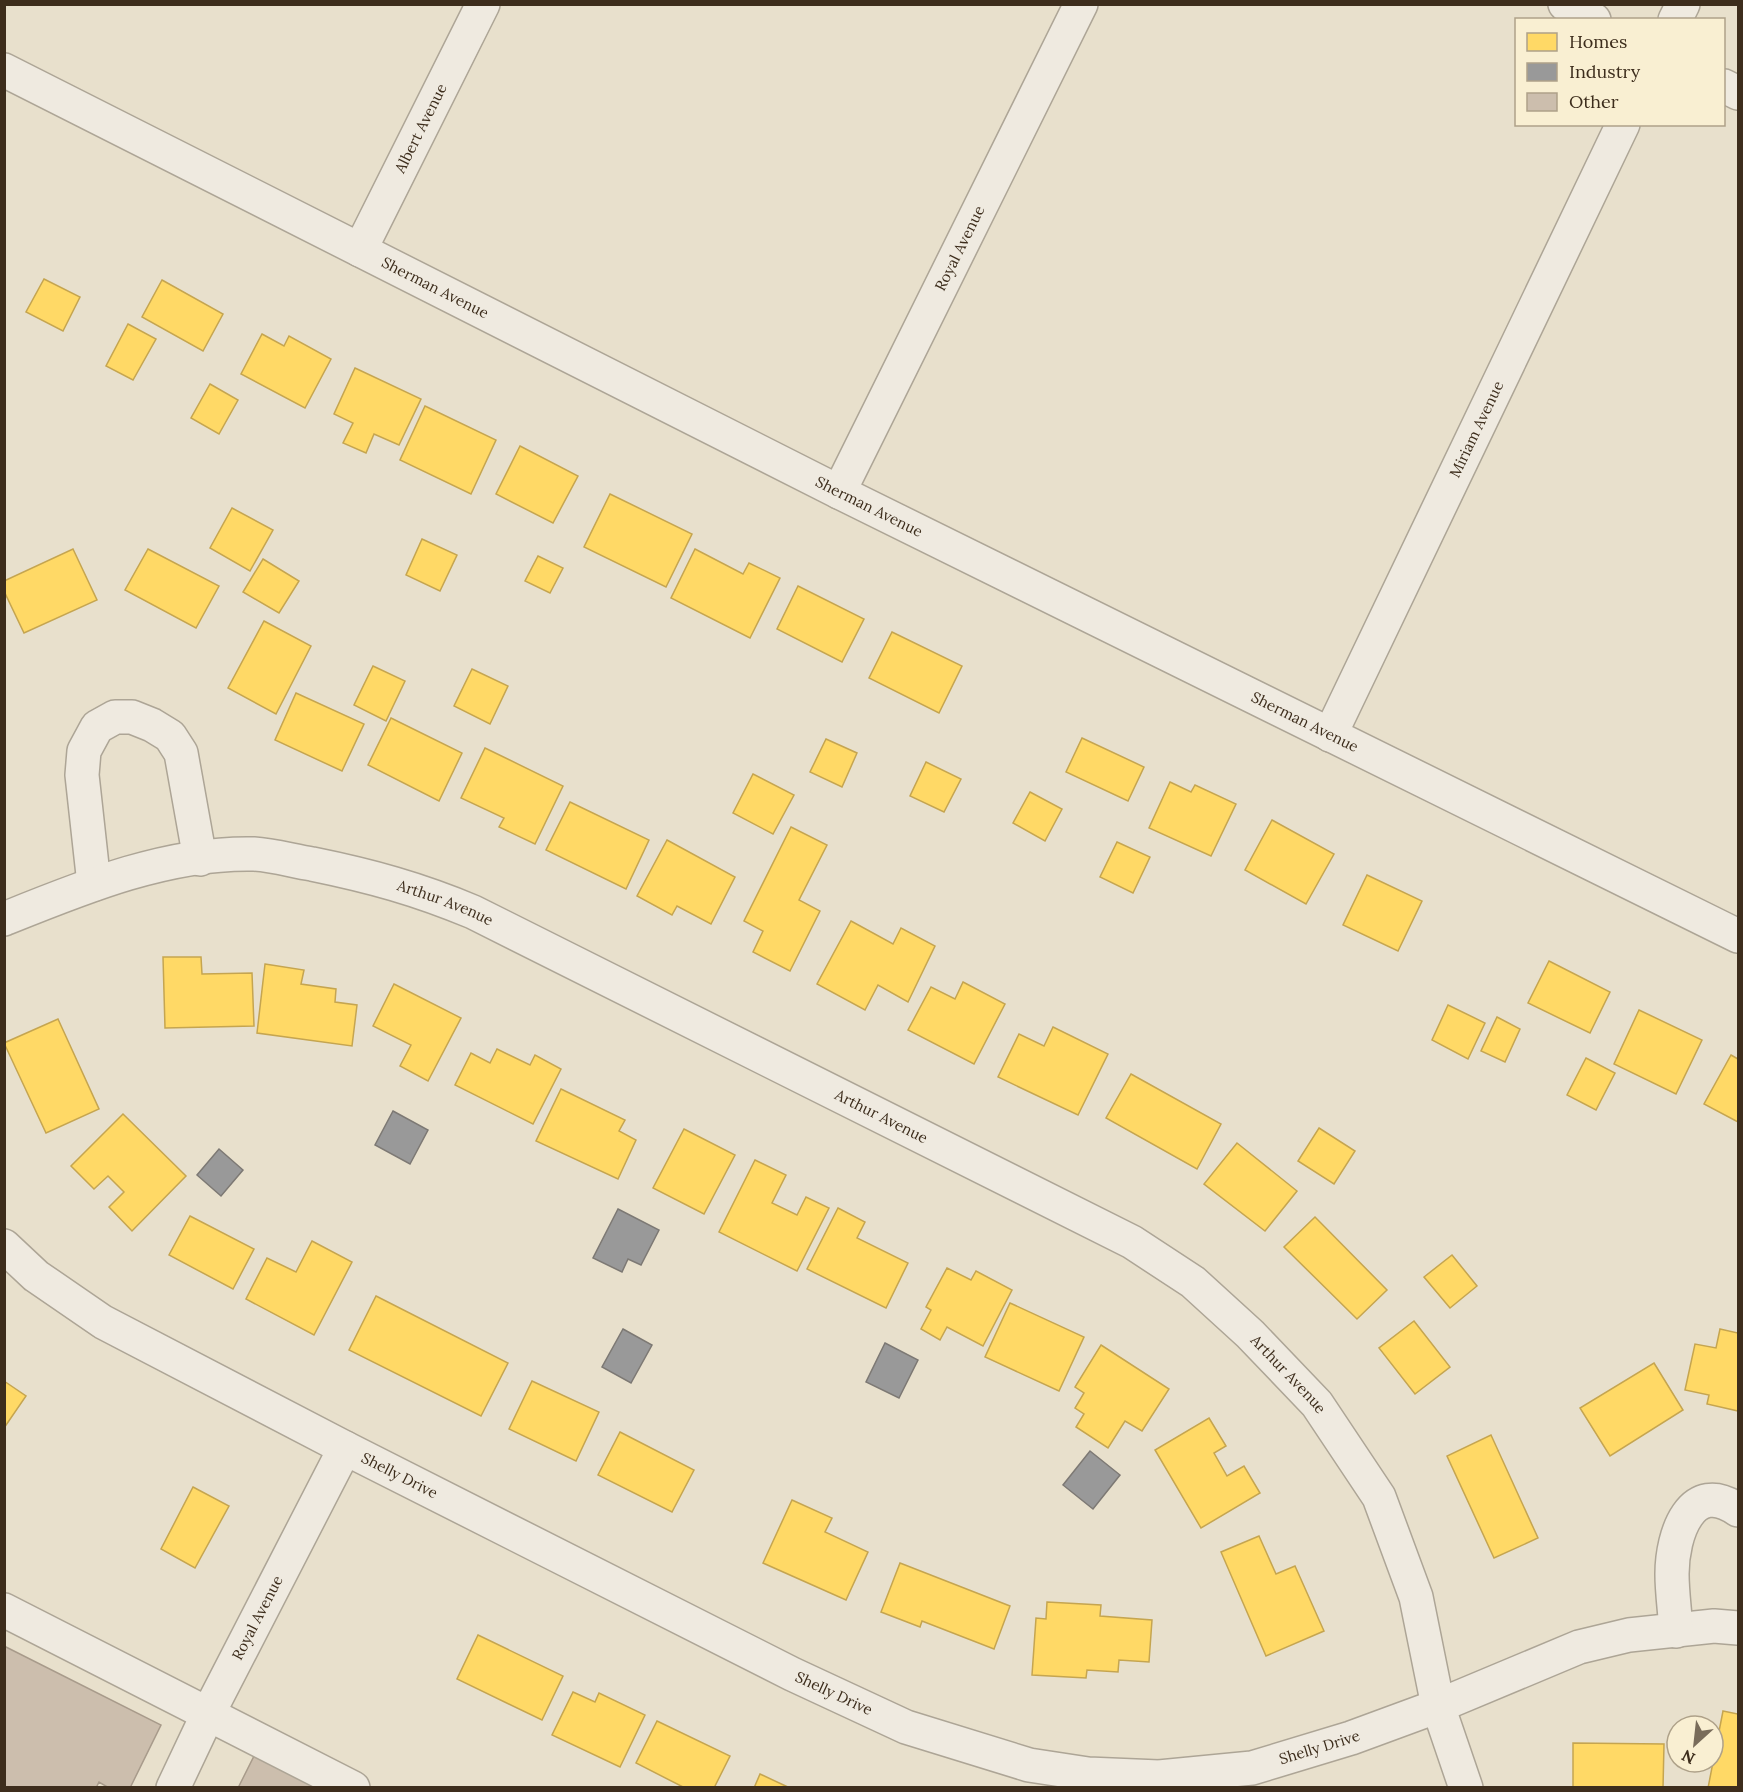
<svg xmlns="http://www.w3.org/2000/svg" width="1743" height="1792" viewBox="0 0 1743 1792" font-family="Lora,serif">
<rect width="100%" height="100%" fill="#e8e0cc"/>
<!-- homes -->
<g fill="#ffd966" stroke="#c5a550" stroke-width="1.5">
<polygon points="44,279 80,297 63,331 26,312"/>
<polygon points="162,280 223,314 203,351 142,317"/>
<polygon points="128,324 156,339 133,380 106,366"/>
<polygon points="262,334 284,346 289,336 331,359 305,408 241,374"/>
<polygon points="355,368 421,399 399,445 374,434 366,453 343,443 353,423 334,414"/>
<polygon points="210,384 238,400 219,434 191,418"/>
<polygon points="425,406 496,440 471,494 400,460"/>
<polygon points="520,446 578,476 553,523 496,494"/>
<polygon points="610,494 692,534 666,587 584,547"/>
<polygon points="232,508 273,530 250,571 210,548"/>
<polygon points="422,539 457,555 440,591 406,575"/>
<polygon points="73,549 97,600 24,633 4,591 4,581"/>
<polygon points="148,549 219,586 196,628 125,590"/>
<polygon points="695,549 743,574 749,563 780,578 750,638 671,598"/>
<polygon points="538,556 563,568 550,593 525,581"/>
<polygon points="263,559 299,581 279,613 243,592"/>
<polygon points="798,586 864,619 842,662 777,629"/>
<polygon points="264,621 311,646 276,714 228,688"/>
<polygon points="892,632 962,666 939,713 869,678"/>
<polygon points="373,666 405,681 386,721 354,705"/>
<polygon points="472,669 508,686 490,724 454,706"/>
<polygon points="296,693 364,724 342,771 275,740"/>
<polygon points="391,718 462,753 439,801 368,765"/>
<polygon points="1082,738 1144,767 1128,801 1066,772"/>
<polygon points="826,739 857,753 842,787 810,772"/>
<polygon points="485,748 563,786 535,844 499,827 504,818 461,798"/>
<polygon points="926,762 961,779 944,812 910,796"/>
<polygon points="753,774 794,795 773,834 733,813"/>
<polygon points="1170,782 1191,792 1195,785 1236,804 1211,856 1149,828"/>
<polygon points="1030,792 1062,809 1045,841 1013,823"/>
<polygon points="570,802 649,840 626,889 546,850"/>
<polygon points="1272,820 1334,854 1306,904 1245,870"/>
<polygon points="791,827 827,845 799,900 820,911 790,971 753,952 763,931 744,921"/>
<polygon points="667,840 735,877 711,924 677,906 672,915 637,896"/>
<polygon points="1117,842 1150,857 1133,893 1100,877"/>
<polygon points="1367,875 1422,901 1398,951 1343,925"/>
<polygon points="851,921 893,944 901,928 935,946 908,1002 878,985 865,1010 817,984"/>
<polygon points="163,957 201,957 202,974 252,973 254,1026 165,1028"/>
<polygon points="1549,961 1610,992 1590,1033 1528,1003"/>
<polygon points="265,964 304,970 301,984 336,989 335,1002 357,1005 352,1046 257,1033"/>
<polygon points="963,982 1005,1004 974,1064 908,1030 931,987 955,999"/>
<polygon points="394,984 461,1018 428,1081 400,1066 411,1045 373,1026"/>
<polygon points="1448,1005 1485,1023 1468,1059 1432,1040"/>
<polygon points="1639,1010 1702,1040 1676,1094 1614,1064"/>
<polygon points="1497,1017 1520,1029 1505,1062 1481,1051"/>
<polygon points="58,1019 99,1109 46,1133 4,1043"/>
<polygon points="1053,1027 1108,1054 1078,1115 998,1077 1019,1034 1044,1046"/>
<polygon points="497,1049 530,1065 535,1055 561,1069 533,1124 455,1085 471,1053 490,1063"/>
<polygon points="1731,1055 1738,1059 1738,1122 1704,1104"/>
<polygon points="1586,1058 1615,1073 1596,1110 1567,1095"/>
<polygon points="1131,1074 1221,1124 1197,1169 1106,1118"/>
<polygon points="561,1089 625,1120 619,1131 636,1140 618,1179 536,1141"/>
<polygon points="123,1114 186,1176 132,1231 109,1207 124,1192 108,1176 94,1189 71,1166"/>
<polygon points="1319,1128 1355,1151 1334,1184 1298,1161"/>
<polygon points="684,1129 735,1155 704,1214 653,1188"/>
<polygon points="1237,1143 1297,1191 1265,1231 1204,1184"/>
<polygon points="755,1160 786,1175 772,1203 797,1215 806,1197 829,1208 797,1271 719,1232"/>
<polygon points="838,1208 865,1222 857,1238 908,1263 886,1308 807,1269"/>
<polygon points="190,1216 254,1249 233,1289 169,1255"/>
<polygon points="1315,1217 1387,1290 1357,1319 1284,1247"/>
<polygon points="312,1241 352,1262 314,1335 246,1299 267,1258 296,1272"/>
<polygon points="1452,1255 1477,1286 1450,1308 1424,1277"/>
<polygon points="947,1268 971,1280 976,1271 1012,1290 983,1346 947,1327 940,1340 921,1329 931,1310 926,1307"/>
<polygon points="376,1296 508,1363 481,1416 349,1350"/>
<polygon points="1010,1303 1084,1337 1059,1391 985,1357"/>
<polygon points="1414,1321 1450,1367 1415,1394 1379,1348"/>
<polygon points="1720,1329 1738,1333 1738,1411 1707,1404 1709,1395 1685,1390 1695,1344 1716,1348"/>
<polygon points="1101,1345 1169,1389 1142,1431 1125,1421 1108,1448 1076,1427 1084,1414 1075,1408 1084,1393 1075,1387"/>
<polygon points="1654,1363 1683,1410 1610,1456 1580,1408"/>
<polygon points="4,1381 26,1396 4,1428"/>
<polygon points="532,1381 599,1412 576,1461 509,1429"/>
<polygon points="1209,1418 1226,1446 1214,1453 1227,1476 1244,1466 1260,1493 1201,1528 1155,1450"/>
<polygon points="620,1432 694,1470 672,1512 598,1475"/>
<polygon points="1491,1435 1538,1538 1494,1558 1447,1456"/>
<polygon points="193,1487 229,1506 195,1568 161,1549"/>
<polygon points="792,1500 832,1518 825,1532 868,1552 846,1600 763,1563"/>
<polygon points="1259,1536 1276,1574 1295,1566 1324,1631 1266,1656 1221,1552"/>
<polygon points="900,1563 1010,1606 994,1649 922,1621 920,1627 881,1612"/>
<polygon points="1047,1602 1101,1605 1100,1616 1152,1620 1149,1662 1119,1660 1118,1672 1087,1670 1086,1678 1032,1675 1036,1618 1046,1619"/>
<polygon points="478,1635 563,1676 542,1720 457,1679"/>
<polygon points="573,1692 595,1702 599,1693 645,1715 620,1767 552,1735"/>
<polygon points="1723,1711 1738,1714 1738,1788 1708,1788"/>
<polygon points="657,1721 730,1756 714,1788 685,1788 636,1763"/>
<polygon points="1573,1743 1664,1744 1663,1788 1573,1788"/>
<polygon points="760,1774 790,1788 754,1788"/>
</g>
<!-- industry -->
<g fill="#999" stroke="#7d7974" stroke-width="1.5">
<polygon points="393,1111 428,1130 410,1164 375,1145"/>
<polygon points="219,1149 243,1170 221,1196 197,1175"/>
<polygon points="618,1209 659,1230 641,1265 628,1259 622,1272 593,1258"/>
<polygon points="623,1329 652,1345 631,1383 602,1367"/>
<polygon points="885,1343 918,1360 899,1398 866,1382"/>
<polygon points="1090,1451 1120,1475 1093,1509 1063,1485"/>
</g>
<!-- building -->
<g fill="#ccbead" stroke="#a89b8b" stroke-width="1.5">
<polygon points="4,1646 161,1725 130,1788 109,1788 99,1782 96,1788 4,1788"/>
<polygon points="256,1752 329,1788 238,1788"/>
</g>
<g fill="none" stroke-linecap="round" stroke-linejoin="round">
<defs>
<g id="minor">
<polyline points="1565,4 1594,20"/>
<polyline points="1675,20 1683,4"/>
<path id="s1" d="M4 70 839 492 1738 936"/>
<polyline points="1724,86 1738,93"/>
<path id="s2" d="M360 250 483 4"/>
<path id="s3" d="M839 492 1081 4"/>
<path id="s4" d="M1330 735 1623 124"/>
<polyline points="94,884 82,775 84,751 97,727 115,717 132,717 152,725 170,736 181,753 200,859"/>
<path id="s5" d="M4 919C83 887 168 852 254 854 273 855 293 861 312 864 371 876 418 889 473 912L1132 1242 1193 1282 1250 1334 1317 1404 1379 1497 1416 1597 1438 1706 1466 1788"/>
<path id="s6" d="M4 1246 36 1276 103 1322 345 1448 792 1674 906 1727 1029 1765 1088 1774 1159 1777 1252 1768 1351 1738 1438 1706 1579 1647 1629 1635 1714 1626 1738 1628"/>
<polyline points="4,1610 353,1788"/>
<path d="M1676 1631C1675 1612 1672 1593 1672 1574 1672 1535 1691 1477 1738 1510"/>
<path id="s7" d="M173 1788 208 1714 345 1448"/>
</g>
</defs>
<!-- minor casing -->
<use href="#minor" stroke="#ada596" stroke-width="36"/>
<!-- minor -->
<use href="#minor" stroke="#efeae0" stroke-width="33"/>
</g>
<g text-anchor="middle" stroke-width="6" stroke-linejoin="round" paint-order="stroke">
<!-- street labels -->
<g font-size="15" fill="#3d2d1c" stroke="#f9efd2">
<text dy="5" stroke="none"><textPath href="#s2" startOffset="136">Albert Avenue</textPath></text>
<text dy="5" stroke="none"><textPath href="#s3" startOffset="272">Royal Avenue</textPath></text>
<text dy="5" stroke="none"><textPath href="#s1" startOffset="483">Sherman Avenue</textPath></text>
<text dy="5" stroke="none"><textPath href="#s4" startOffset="339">Miriam Avenue</textPath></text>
<text dy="5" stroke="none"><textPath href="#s1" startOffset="969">Sherman Avenue</textPath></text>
<text dy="5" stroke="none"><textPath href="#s1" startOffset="1455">Sherman Avenue</textPath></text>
<text dy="5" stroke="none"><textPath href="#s5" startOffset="458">Arthur Avenue</textPath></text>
<text dy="5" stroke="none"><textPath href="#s5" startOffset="944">Arthur Avenue</textPath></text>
<text dy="5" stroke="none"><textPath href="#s5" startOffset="1430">Arthur Avenue</textPath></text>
<text dy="5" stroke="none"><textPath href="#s6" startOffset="459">Shelly Drive</textPath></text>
<text dy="5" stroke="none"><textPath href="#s7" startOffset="190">Royal Avenue</textPath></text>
<text dy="5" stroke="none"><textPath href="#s6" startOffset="945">Shelly Drive</textPath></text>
<text dy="5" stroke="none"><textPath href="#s6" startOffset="1448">Shelly Drive</textPath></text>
</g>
</g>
<!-- border -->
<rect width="1743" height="1792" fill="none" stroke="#3d2d1c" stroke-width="12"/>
<!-- legend -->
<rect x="1515" y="18" width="210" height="108" fill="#f9efd2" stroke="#aea189" stroke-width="1.5"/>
<rect x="1527" y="33" width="30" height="18" fill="#ffd966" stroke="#aea189" stroke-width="1.5"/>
<text x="1569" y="48" font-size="18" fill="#3d2d1c">Homes</text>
<rect x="1527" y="63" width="30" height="18" fill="#999999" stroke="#aea189" stroke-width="1.5"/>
<text x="1569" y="78" font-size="18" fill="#3d2d1c">Industry</text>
<rect x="1527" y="93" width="30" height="18" fill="#ccbead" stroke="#aea189" stroke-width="1.5"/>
<text x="1569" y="108" font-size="18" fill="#3d2d1c">Other</text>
<!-- north arrow -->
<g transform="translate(1695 1744) rotate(207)"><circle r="28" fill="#f9efd2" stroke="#aea189" stroke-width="1.5"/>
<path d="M0-4.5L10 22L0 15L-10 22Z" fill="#796c5a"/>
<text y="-9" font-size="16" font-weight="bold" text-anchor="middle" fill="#3d2d1c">N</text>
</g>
</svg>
